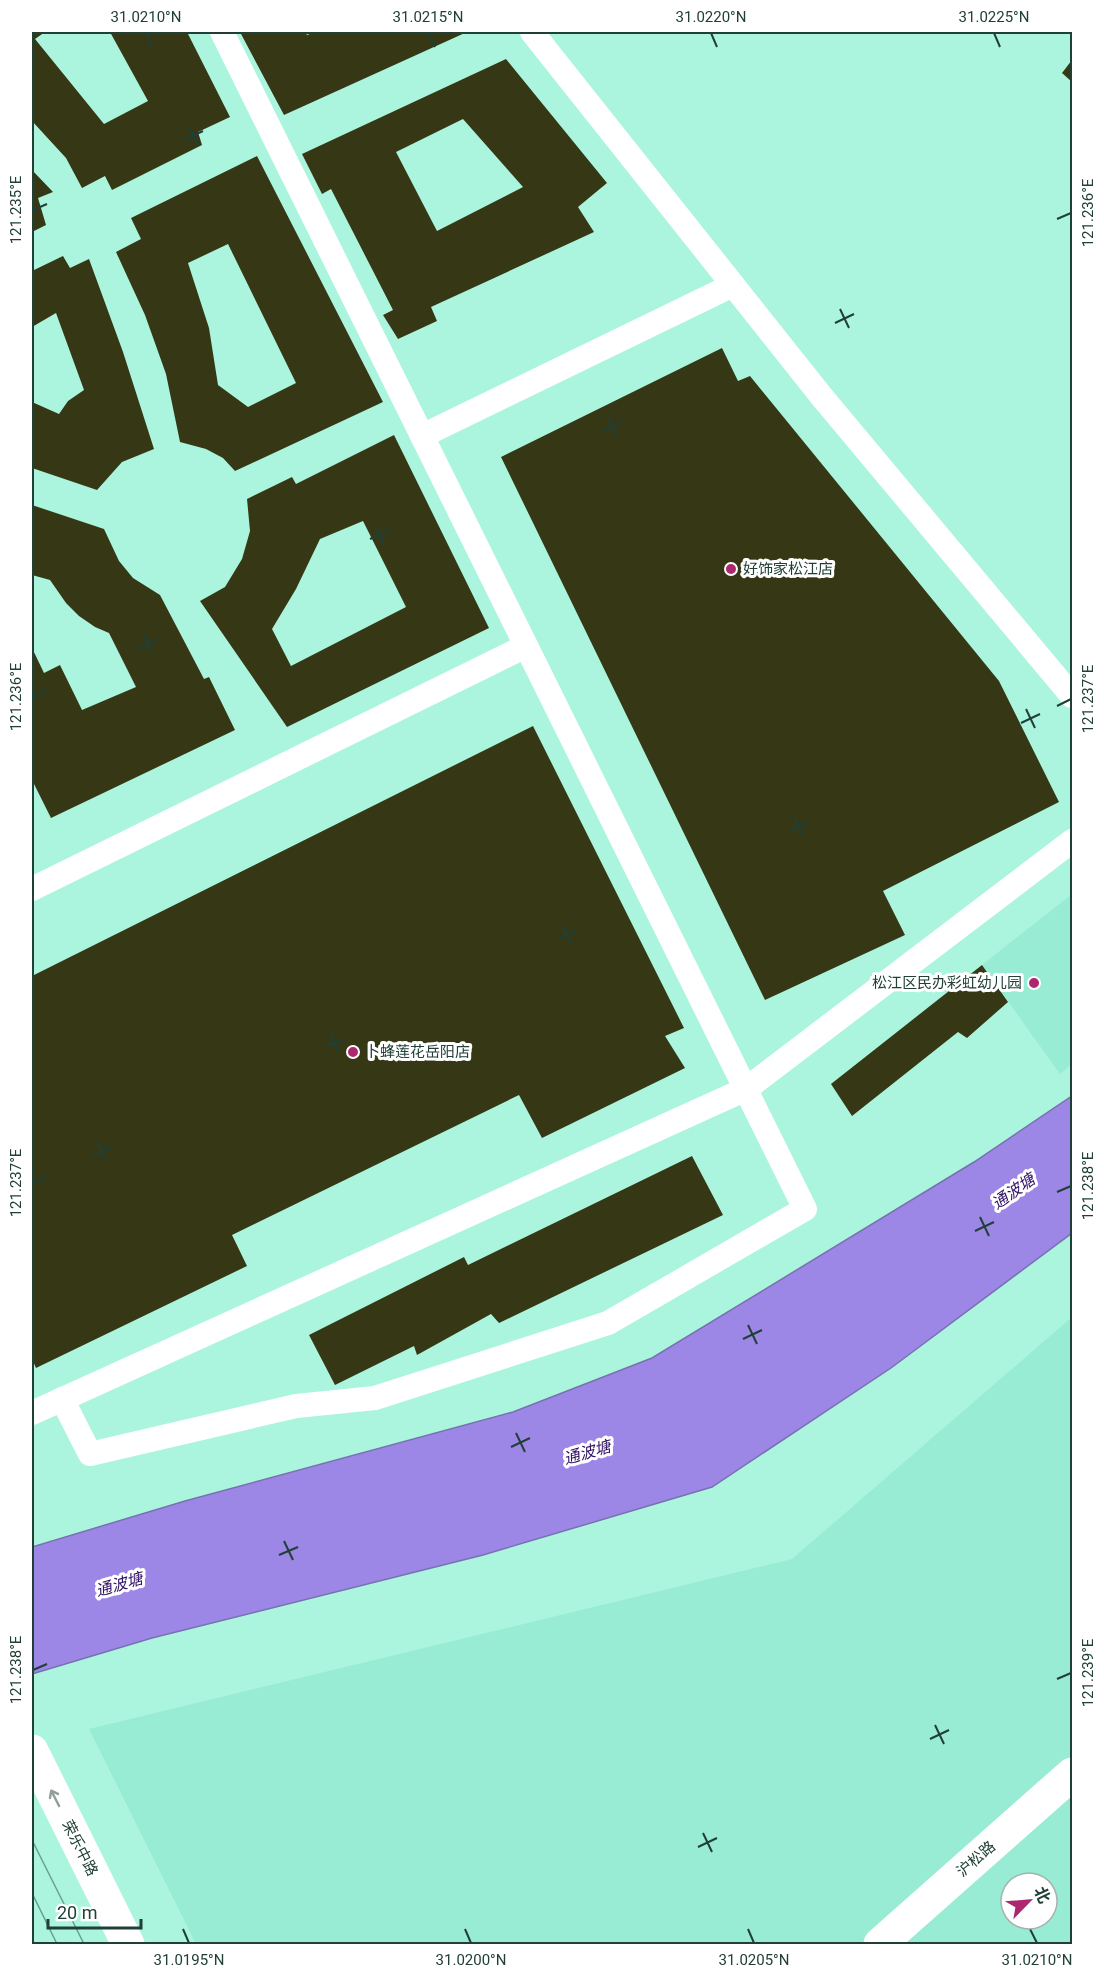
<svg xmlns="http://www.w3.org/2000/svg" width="1104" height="1976" viewBox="0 0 1104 1976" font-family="Roboto,'Noto Sans SC',sans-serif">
<rect width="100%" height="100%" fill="#abf5de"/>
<!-- built -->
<g fill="#97ecd3" fill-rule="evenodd">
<polygon points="1072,894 1072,1064 1060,1074 982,965"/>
<path d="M1072 1317V1944H196L89 1729 792 1559ZM1011 1883H1047V1919H1011Z"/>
</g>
<!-- water -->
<polygon fill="#9d87e6" stroke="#7871b1" stroke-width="1.5" points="1072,1096 1072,1233 891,1368 712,1487 483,1555 152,1638 32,1674 32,1547 185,1501 513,1412 652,1358 974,1162"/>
<!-- building -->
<g fill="#363815" fill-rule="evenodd">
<polygon points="32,32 45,32 35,39 104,124 148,101 110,32 187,32 230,117 198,132 202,145 112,190 105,176 82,188 66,158 32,121"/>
<polygon points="240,32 305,32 307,35 315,32 467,32 284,115"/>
<path d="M506 59 607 183 578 207 594 232 431 307 437 321 398 339 383 315 393 310 331 189 322 194 302 154ZM463 119 523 187 437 231 396 152Z"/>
<polygon points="1072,60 1072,82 1062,73"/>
<path d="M257 156 383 402 235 471 223 458 206 449 180 442 166 374 145 315 116 252 141 239 131 218ZM228 244 296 383 248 407 218 385 209 328 188 263Z"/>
<polygon points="32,170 53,192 38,198 46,225 32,232"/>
<polygon points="63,256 70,268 89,259 123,352 154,449 122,462 97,490 32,468 32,402 59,414 68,401 84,390 56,313 32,327 32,271"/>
<polygon points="722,348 738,381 750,376 999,681 1059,802 883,891 905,935 765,1000 501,457"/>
<path d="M394 435 489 628 287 727 200 601 225 587 242 559 250 531 247 499 292 477 296 484ZM363 521 406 607 291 666 272 629 296 589 320 539Z"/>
<polygon points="32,505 104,529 119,561 133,578 160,595 204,679 209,677 235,730 51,818 32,780 32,648 44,673 60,665 82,710 136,687 109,633 95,627 79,616 66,603 50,580 32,575"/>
<polygon points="533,726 684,1028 665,1036 685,1068 542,1138 519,1095 232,1235 247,1266 36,1368 32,1359 32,976"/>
<polygon points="982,965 1008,1002 967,1038 958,1032 852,1116 831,1084"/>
<polygon points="692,1156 723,1215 499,1323 491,1314 417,1355 414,1346 335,1385 309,1335 464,1257 468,1265"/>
</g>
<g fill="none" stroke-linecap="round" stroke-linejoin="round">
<!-- street -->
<g stroke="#fff" stroke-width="24">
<polyline points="532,32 822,397 1072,696"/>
<polyline points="422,436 733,285"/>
<polyline points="32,889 526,646"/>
<polyline points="62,1399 90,1454 296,1406 375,1398 608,1323 805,1209 222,32"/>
<polyline points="32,1413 746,1089 1072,841"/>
</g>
<!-- secondary -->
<polyline stroke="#fff" stroke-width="33" points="880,1944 1072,1774"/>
<!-- primary -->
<polyline stroke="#fff" stroke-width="33" points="32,1751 128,1944"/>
<!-- tram -->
<g stroke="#689e8e" stroke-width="1.5">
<polyline points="32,1840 84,1944"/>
<polyline points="32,1893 57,1944"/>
</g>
</g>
<!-- one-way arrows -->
<defs><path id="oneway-shaft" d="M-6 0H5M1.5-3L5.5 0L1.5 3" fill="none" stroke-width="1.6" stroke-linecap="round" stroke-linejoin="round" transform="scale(1.5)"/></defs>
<use stroke="#909f9a" href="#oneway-shaft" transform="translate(55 1798) rotate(-117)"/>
<!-- ticks -->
<path fill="none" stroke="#203f36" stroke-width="2" d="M146 33 152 47M428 33 435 47M711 33 717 47M994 33 1000 47M189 126 198 145M184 140 203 131M33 210 47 204M1057 219 1071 213M840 309 849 328M835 323 854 314M608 417 616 436M603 431 622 422M376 526 384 545M370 539 389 531M143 634 152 653M138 648 157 639M33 697 47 690M1057 706 1071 699M1026 709 1035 728M1021 723 1040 714M794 817 803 836M789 831 808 822M562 925 571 944M557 939 576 930M330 1033 339 1052M325 1047 344 1039M98 1142 107 1161M93 1156 112 1147M33 1183 47 1177M1057 1192 1071 1186M980 1217 989 1236M975 1231 994 1222M748 1325 757 1344M743 1339 762 1330M516 1433 525 1452M511 1447 530 1438M284 1541 293 1560M279 1555 298 1547M33 1670 47 1664M1057 1679 1071 1673M935 1725 944 1744M930 1739 949 1730M703 1833 712 1852M698 1847 717 1838M183 1929 189 1943M465 1929 471 1943M748 1929 754 1943M1030 1929 1037 1943"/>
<!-- markers -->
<g fill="#ad276f" stroke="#fff" stroke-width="2">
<circle cx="731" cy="569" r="6"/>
<circle cx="1034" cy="983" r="6"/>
<circle cx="353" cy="1052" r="6"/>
</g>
<g text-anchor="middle" stroke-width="6" stroke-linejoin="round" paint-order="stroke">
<!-- poi labels -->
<g font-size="15" fill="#203f36" stroke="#fff" text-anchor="start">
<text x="743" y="574">好饰家松江店</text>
<text x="1022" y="988" text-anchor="end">松江区民办彩虹幼儿园</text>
<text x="365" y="1057">卜蜂莲花岳阳店</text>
</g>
<!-- street labels -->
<g font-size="15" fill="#203f36" stroke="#fff">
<text transform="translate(80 1848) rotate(63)" y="5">荣乐中路</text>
<text transform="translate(976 1859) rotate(-41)" y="5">沪松路</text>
</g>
<!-- water labels -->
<g font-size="16" font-style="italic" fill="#2f0f63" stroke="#fff">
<text transform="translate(1013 1191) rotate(-35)" y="6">通波塘</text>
<text transform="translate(587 1452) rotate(-16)" y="6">通波塘</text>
<text transform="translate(119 1584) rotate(-16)" y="6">通波塘</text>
</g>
</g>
<!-- border -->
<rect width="1104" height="1976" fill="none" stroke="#ffffff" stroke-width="66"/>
<!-- north arrow -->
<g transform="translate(1029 1901) rotate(65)"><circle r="28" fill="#ffffff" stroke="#a6b2af" stroke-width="1.5"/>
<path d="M0-4.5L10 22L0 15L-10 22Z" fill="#ad276f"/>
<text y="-9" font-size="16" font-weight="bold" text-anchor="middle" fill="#203f36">北</text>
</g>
<!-- scale -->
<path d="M48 1919v9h93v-9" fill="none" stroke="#203f36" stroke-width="3"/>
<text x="57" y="1919" font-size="18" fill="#203f36" stroke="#ffffff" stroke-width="4.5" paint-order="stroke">20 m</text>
<rect x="33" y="33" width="1038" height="1910" fill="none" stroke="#203f36" stroke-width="2"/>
<g font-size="15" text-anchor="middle" fill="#203f36">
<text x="146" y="22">31.0210°N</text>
<text x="428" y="22">31.0215°N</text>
<text x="711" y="22">31.0220°N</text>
<text x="994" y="22">31.0225°N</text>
<text transform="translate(16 210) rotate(-90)" y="5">121.235°E</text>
<text transform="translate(1088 213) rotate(-90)" y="5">121.236°E</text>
<text transform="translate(16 697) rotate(-90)" y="5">121.236°E</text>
<text transform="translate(1088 699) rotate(-90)" y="5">121.237°E</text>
<text transform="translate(16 1183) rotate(-90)" y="5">121.237°E</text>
<text transform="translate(1088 1186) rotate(-90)" y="5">121.238°E</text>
<text transform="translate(16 1670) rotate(-90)" y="5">121.238°E</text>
<text transform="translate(1088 1673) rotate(-90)" y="5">121.239°E</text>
<text x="189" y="1965">31.0195°N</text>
<text x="471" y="1965">31.0200°N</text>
<text x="754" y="1965">31.0205°N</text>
<text x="1037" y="1965">31.0210°N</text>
</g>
</svg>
